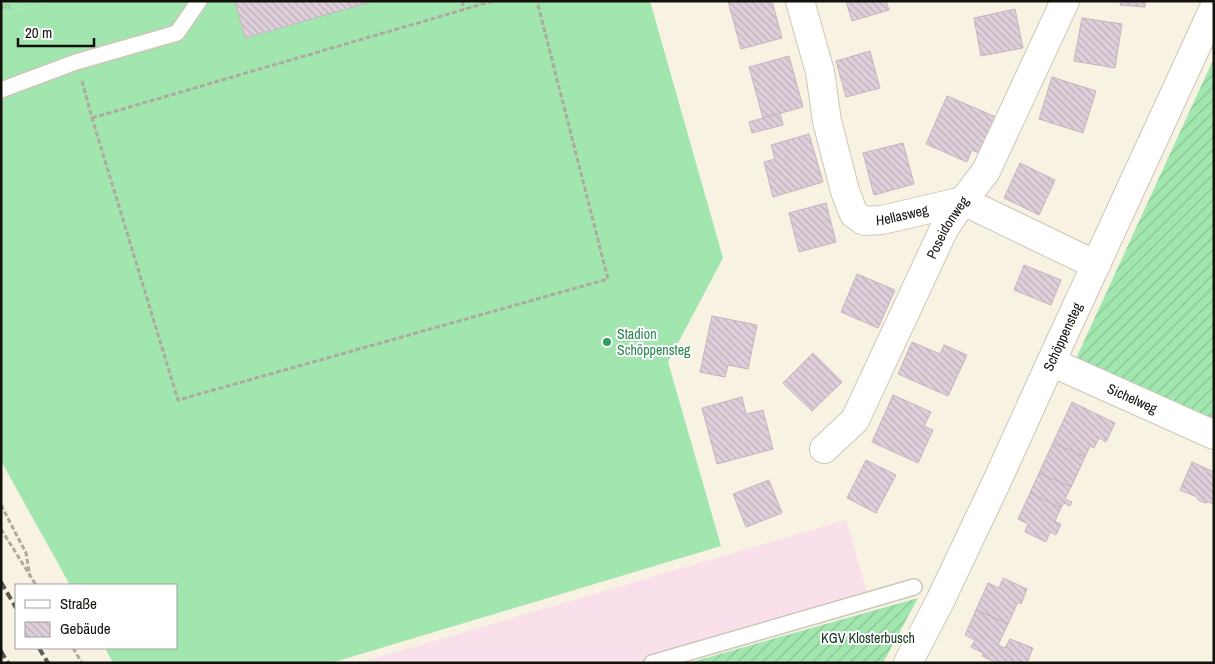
<svg xmlns="http://www.w3.org/2000/svg" width="1215" height="664" viewBox="0 0 1215 664" font-family="'Archivo Narrow',sans-serif">
<defs>
<pattern id="grass-tufts" width="24" height="20" patternUnits="userSpaceOnUse" patternTransform="scale(1.25)"><rect width="24" height="20" fill="#a1e6af"/><path d="M3 7l-1-3M5 7V3M7 7l1-3M15 17l-1-3M17 17v-4M19 17l1-3" fill="none" stroke="#8ac495"/></pattern>
<pattern id="garden-furrows" width="10" height="10" patternUnits="userSpaceOnUse" patternTransform="scale(1.25)"><rect width="10" height="10" fill="#a1e6af"/><path d="M-1 1l2-2M0 10L10 0M9 11l2-2" fill="none" stroke="#8ac495"/></pattern>
<pattern id="building-back-hatch" width="6" height="6" patternUnits="userSpaceOnUse" patternTransform="scale(1.25)"><rect width="6" height="6" fill="#decfda"/><path d="M-1 5l2 2M0 0l6 6M5-1l2 2" fill="none" stroke="#beb1ba"/></pattern>
</defs>
<rect width="100%" height="100%" fill="#f7f2e2"/>
<!-- industrial -->
<polygon fill="#f9e0eb" points="846,520 868,596 635,663 359,663"/>
<!-- grass -->
<polygon fill="url(#grass-tufts)" points="1,1 50,1 1,15"/>
<!-- garden -->
<g fill="url(#garden-furrows)">
<polygon points="1214,58 1214,419 1079,364 1074,363"/>
<polygon points="918,598 883,663 688,663"/>
</g>
<!-- pitch -->
<polygon fill="#a1e6af" points="50,1 650,1 723,258 668,362 721,546 331,663 113,663 105,648 176,648 176,585 70,585 1,461 1,15"/>
<!-- building -->
<g fill="url(#building-back-hatch)" stroke="#c4b6c0">
<polygon points="235,1 374,1 245,38"/>
<polygon points="728,1 772,1 782,38 741,49"/>
<polygon points="846,1 886,1 889,10 852,21"/>
<polygon points="1121,1 1145,1 1145,7 1120,5"/>
<polygon points="1015,9 1023,48 981,56 974,18"/>
<polygon points="1082,18 1122,24 1115,68 1074,61"/>
<polygon points="870,51 880,88 846,97 836,61"/>
<polygon points="789,56 803,107 763,118 749,67"/>
<polygon points="1052,77 1096,91 1083,133 1039,119"/>
<polygon points="947,96 996,117 981,154 972,150 967,162 926,144"/>
<polygon points="780,113 783,125 752,133 749,122"/>
<polygon points="809,134 823,182 773,197 764,162 775,159 771,145"/>
<polygon points="903,143 914,184 874,195 863,153"/>
<polygon points="1020,163 1055,180 1039,215 1004,198"/>
<polygon points="826,203 836,242 799,252 789,213"/>
<polygon points="1024,265 1061,280 1051,305 1014,290"/>
<polygon points="857,274 895,290 878,328 841,312"/>
<polygon points="712,316 757,325 748,369 728,365 725,377 700,372"/>
<polygon points="912,342 940,354 944,345 967,355 948,396 898,374"/>
<polygon points="813,353 842,382 812,411 783,383"/>
<polygon points="893,395 931,412 924,426 933,430 918,463 872,442"/>
<polygon points="742,397 746,414 763,410 773,449 717,464 702,408"/>
<polygon points="1072,402 1115,423 1106,442 1099,438 1094,448 1090,446 1085,457 1053,443"/>
<polygon points="1053,443 1085,457 1071,487 1039,473"/>
<polygon points="866,460 896,475 876,513 847,498"/>
<polygon points="1192,462 1214,472 1214,504 1208,502 1205,503 1198,500 1197,497 1180,490"/>
<polygon points="1039,473 1071,487 1065,499 1072,502 1070,506 1064,503 1061,508 1030,493"/>
<polygon points="769,480 782,513 746,527 733,494"/>
<polygon points="1030,493 1061,508 1055,521 1061,524 1056,535 1050,532 1046,542 1025,532 1028,524 1018,519"/>
<polygon points="1003,578 1027,589 1021,604 1018,602 1008,624 976,610 988,583 999,588"/>
<polygon points="976,610 1008,624 998,645 1005,648 1010,639 1033,648 1027,663 997,663 982,656 983,653 971,647 975,640 965,635"/>
</g>
<g fill="none" stroke-linecap="round" stroke-linejoin="round">
<defs>
<g id="service">
<polyline points="1,90 76,62 177,33 199,1"/>
<polyline points="652,663 914,587"/>
</g>
<g id="minor">
<path id="s1" d="M800 1 820 72 827 121 845 191 851 207 854 214 864 221 882 220 963 201 1096 265"/>
<path id="s2" d="M1051 362 1214 435"/>
<path id="s3" d="M824 449 855 420 944 229 963 201 986 171 1065 1"/>
</g>
<g id="tertiary">
<path id="s4" d="M908 663 941 599 997 481 1051 362 1214 8"/>
</g>
</defs>
<!-- service casing -->
<use href="#service" stroke="#ccc7b8" stroke-width="18"/>
<!-- minor casing -->
<use href="#minor" stroke="#ccc7b8" stroke-width="30"/>
<!-- tertiary casing -->
<use href="#tertiary" stroke="#ccc7b8" stroke-width="30"/>
<!-- path -->
<g stroke="#aeaa9d" stroke-width="3" stroke-dasharray="5 2.5" stroke-linecap="butt">
<polyline points="462,1 464,9"/>
<polyline points="82,81 92,118 178,400 608,279 537,1"/>
<polyline points="92,118 493,1"/>
<polyline points="1,505 26,553 30,577"/>
<polyline points="1,529 36,585"/>
<polyline points="73,648 82,663"/>
</g>
<!-- service -->
<use href="#service" stroke="#fff" stroke-width="15"/>
<!-- minor -->
<use href="#minor" stroke="#fff" stroke-width="28"/>
<!-- tertiary -->
<use href="#tertiary" stroke="#fff" stroke-width="28"/>
<!-- rail -->
<g stroke="#5e5b53" stroke-width="4" stroke-dasharray="8 4" stroke-linecap="butt">
<polyline points="1,582 16,608"/>
<polyline points="39,648 48,663"/>
<polyline points="1,651 8,663"/>
</g>
</g>
<!-- markers -->
<circle fill="#2e9e5b" stroke="#fff" stroke-width="2" cx="607" cy="342" r="5"/>
<g text-anchor="middle" stroke-width="4" stroke-linejoin="round" paint-order="stroke">
<!-- street labels -->
<g font-size="14" fill="#13110c" stroke="#fff">
<text dy="5" stroke="none"><textPath href="#s1" startOffset="271">Hellasweg</textPath></text>
<text dy="5" stroke="none"><textPath href="#s3" startOffset="256">Poseidonweg</textPath></text>
<text dy="5" stroke="none"><textPath href="#s4" startOffset="361">Schöppensteg</textPath></text>
<text dy="5" stroke="none"><textPath href="#s2" startOffset="89">Sichelweg</textPath></text>
</g>
<!-- leisure labels -->
<g font-size="14" fill="#27864d" stroke="#fff" text-anchor="start">
<text x="617" y="339">Stadion<tspan x="617" dy="16">Schöppensteg</tspan></text>
</g>
<!-- park labels -->
<g font-size="14" fill="#0f341a" stroke="#fff">
<text x="868" y="643">KGV Klosterbusch</text>
</g>
</g>
<!-- border -->
<rect width="1215" height="664" fill="none" stroke="#13110c" stroke-width="5"/>
<!-- legend -->
<rect x="15" y="584" width="162" height="65" fill="#ffffff" stroke="#a1a09e"/>
<rect x="25" y="600" width="25" height="8" fill="#ffffff" stroke="#a1a09e"/>
<text x="60" y="609" font-size="15" fill="#13110c">Straße</text>
<rect x="25" y="622" width="25" height="15" fill="url(#building-back-hatch)" stroke="#a1a09e"/>
<text x="60" y="634" font-size="15" fill="#13110c">Gebäude</text>
<!-- scale -->
<path d="M18 38v8h76v-8" fill="none" stroke="#13110c" stroke-width="2.5"/>
<text x="25" y="38" font-size="15" fill="#13110c" stroke="#ffffff" stroke-width="4" paint-order="stroke">20 m</text>
</svg>
